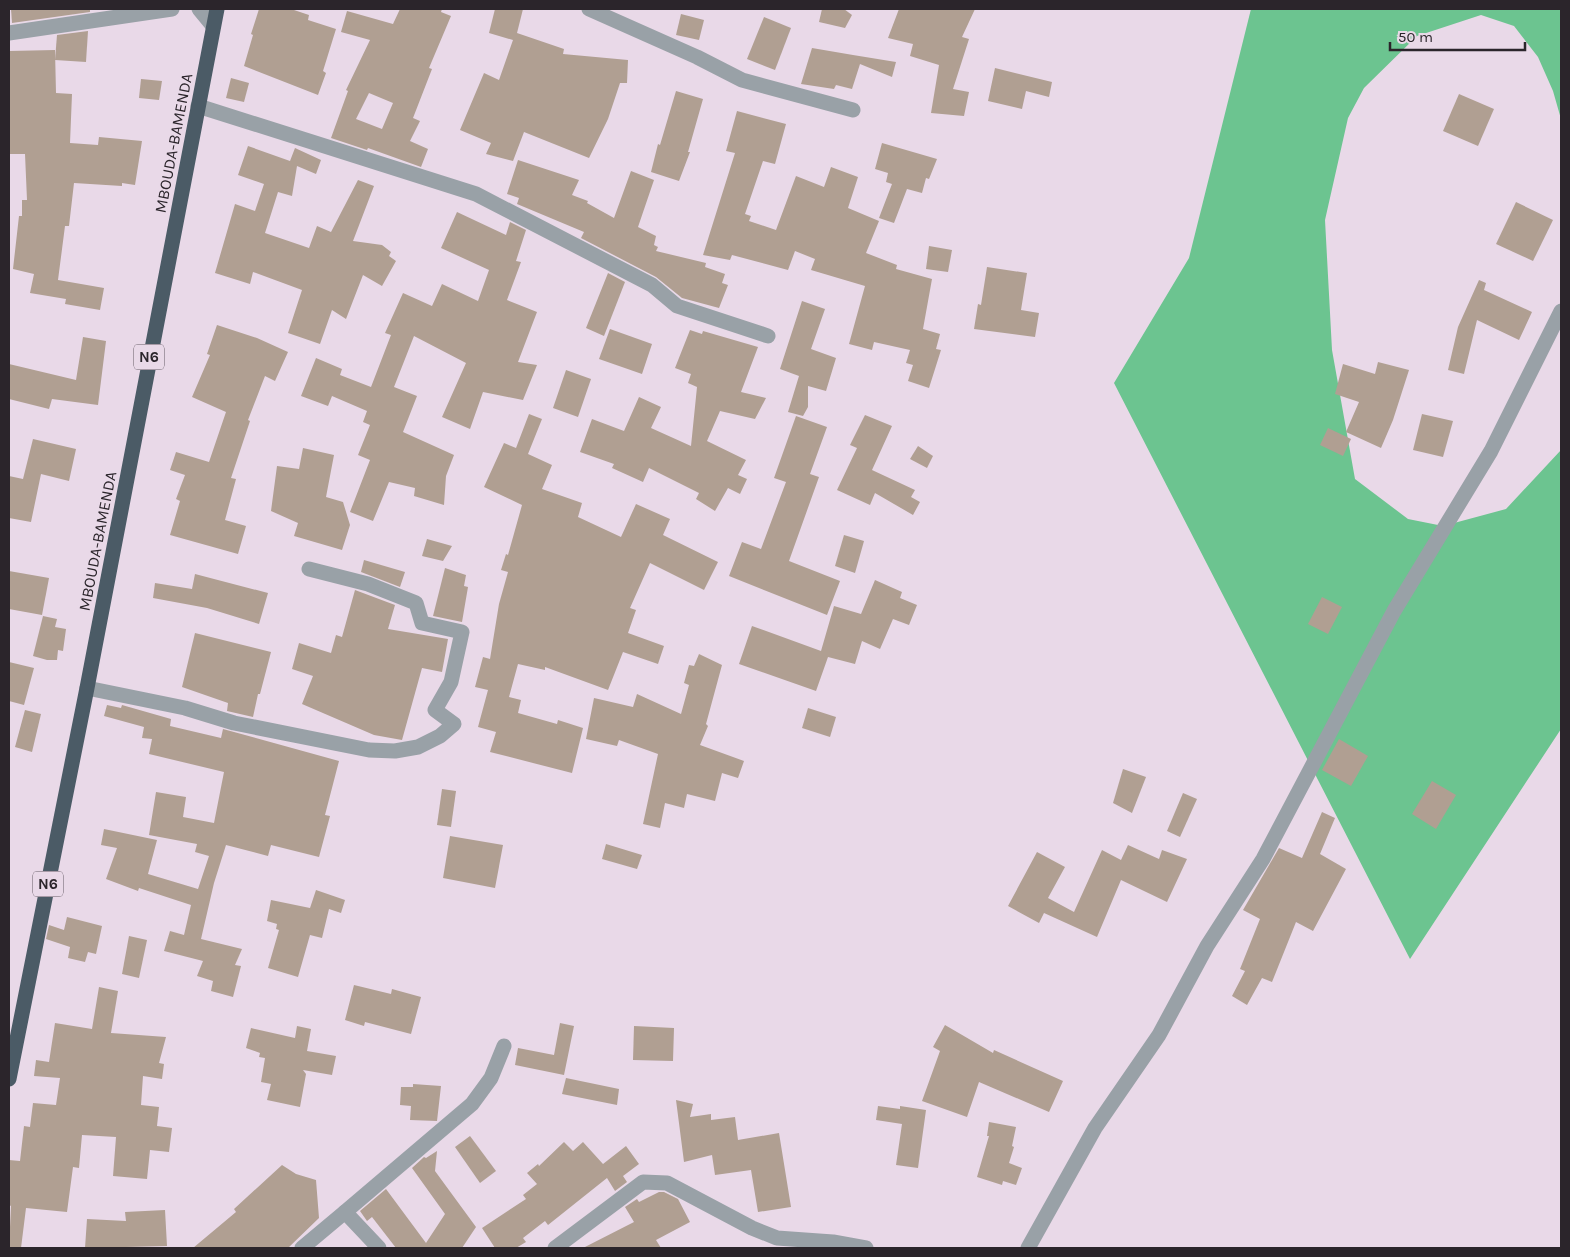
<svg xmlns="http://www.w3.org/2000/svg" width="1570" height="1257" viewBox="0 0 1570 1257" font-family="Karla,sans-serif">
<rect width="100%" height="100%" fill="#e9d9e8"/>
<!-- forest -->
<polygon fill="#6cc490" points="1251,9 1561,9 1561,119 1553,91 1538,57 1514,26 1481,15 1417,36 1364,88 1348,118 1325,220 1332,350 1355,479 1408,519 1443,526 1506,509 1561,450 1561,729 1410,959 1114,383 1189,258"/>
<!-- building -->
<g fill="#b09f92" fill-rule="evenodd">
<polygon points="11,9 90,9 90,12 12,23"/>
<polygon points="259,9 291,9 309,15 308,20 336,29 323,71 326,73 318,95 244,66 253,35 251,34"/>
<path d="M400 9H442L441 12 451 16 429 68 432 69 413 118 420 121 410 141 428 149 421 167 368 148 367 150 331 138 348 91 346 90 370 40 341 32 347 11 393 24ZM369 93 393 103 382 129 356 119Z"/>
<polygon points="495,9 523,9 517,33 564,49 563,54 628,60 627,83 620,83 608,119 589,158 524,132 513,161 486,154 491,143 460,130 484,73 499,80 513,40 489,33"/>
<polygon points="822,9 844,9 852,15 845,28 819,22"/>
<polygon points="899,9 975,9 962,37 969,39 953,89 969,92 964,116 931,113 939,65 910,56 913,44 888,38"/>
<polygon points="681,14 704,20 699,40 676,35"/>
<polygon points="764,17 791,28 775,70 747,59"/>
<polygon points="88,31 86,62 55,60 57,35"/>
<polygon points="812,48 853,55 896,62 892,77 860,64 852,89 836,85 834,89 801,84"/>
<polygon points="55,50 56,93 72,94 70,143 98,145 99,137 142,141 135,185 122,183 122,186 74,183 69,226 65,226 58,280 104,288 100,310 65,304 66,299 30,293 34,274 13,269 19,216 22,216 22,200 27,200 25,154 9,154 9,51"/>
<polygon points="995,68 1052,82 1049,97 1026,91 1022,109 988,101"/>
<polygon points="231,78 249,83 244,102 226,98"/>
<polygon points="141,79 162,81 159,100 139,98"/>
<polygon points="676,91 703,99 688,152 690,152 679,181 651,172 658,144 660,145"/>
<polygon points="1459,94 1494,109 1478,146 1443,131"/>
<polygon points="737,111 786,124 775,164 763,161 745,214 751,216 749,221 776,230 796,176 824,187 831,167 858,177 848,208 879,221 866,253 897,265 896,269 932,279 923,329 940,334 936,349 941,350 929,388 908,381 913,365 906,363 910,350 874,342 872,350 849,344 865,286 811,270 815,259 795,251 788,270 732,255 730,260 703,255 735,153 726,151"/>
<polygon points="882,143 937,159 929,179 926,178 922,193 907,189 894,223 879,218 892,184 886,182 888,173 875,169"/>
<polygon points="248,146 290,161 295,148 321,160 316,174 297,166 292,196 278,192 265,233 309,248 317,226 331,232 358,180 374,186 353,241 382,245 391,252 389,256 396,261 382,286 363,275 346,319 332,310 320,344 288,333 302,290 253,272 250,284 215,273 235,204 255,211 264,184 238,175"/>
<polygon points="518,160 579,180 572,195 588,201 587,203 614,218 631,171 654,180 638,227 656,236 654,245 658,247 656,251 706,263 705,267 725,274 722,283 728,285 719,308 682,298 656,277 581,238 584,232 517,204 519,198 507,194"/>
<polygon points="1516,202 1553,220 1533,261 1496,244"/>
<polygon points="457,212 506,235 510,222 526,230 516,261 521,262 507,300 537,312 518,362 537,365 523,400 483,392 470,429 442,417 466,363 414,336 394,387 417,396 403,432 454,455 446,476 444,505 414,496 415,488 389,482 373,521 350,512 370,460 358,455 370,425 363,422 367,411 332,396 328,406 301,396 316,358 342,369 340,375 371,387 391,335 385,333 403,293 432,306 442,284 478,301 489,270 441,248"/>
<polygon points="929,246 952,250 948,272 926,269"/>
<polygon points="987,267 1027,273 1021,310 1039,313 1035,337 974,329 978,304 981,305"/>
<polygon points="608,273 625,282 604,336 586,328"/>
<polygon points="1479,280 1486,283 1484,290 1532,312 1519,340 1477,320 1464,374 1448,370 1458,327"/>
<polygon points="802,301 825,309 811,349 836,358 826,391 808,386 808,407 803,416 788,412 799,376 780,369"/>
<polygon points="217,325 257,338 288,352 275,381 265,376 248,420 250,421 231,478 236,479 225,520 246,526 238,554 170,535 180,501 176,499 185,475 170,470 176,452 209,462 226,412 192,397 210,355 207,354"/>
<polygon points="610,329 652,344 642,374 599,359"/>
<polygon points="690,330 702,334 703,331 758,347 741,392 766,398 755,419 720,411 707,441 746,460 738,475 747,479 740,494 728,488 715,511 696,499 699,493 649,468 643,482 612,468 614,464 580,452 592,419 624,431 639,397 661,407 651,428 691,446 697,387 688,383 691,374 675,368"/>
<polygon points="83,337 106,341 98,405 52,399 49,409 9,399 9,364 76,380"/>
<polygon points="1378,362 1409,370 1393,420 1381,448 1346,432 1359,402 1335,394 1343,364 1375,374"/>
<polygon points="566,370 591,379 578,417 553,408"/>
<polygon points="529,414 542,419 528,454 552,465 542,489 582,503 578,517 621,537 636,504 670,519 663,535 718,562 704,590 650,563 630,608 636,610 628,633 664,646 658,664 623,652 608,690 545,667 545,670 518,664 509,697 521,700 518,713 557,724 558,720 583,728 572,773 490,752 496,732 478,727 488,690 475,687 483,657 490,659 499,604 508,572 501,570 506,554 508,555 522,505 484,487 504,443 516,448"/>
<polygon points="1422,414 1453,421 1443,457 1413,450"/>
<polygon points="865,415 892,426 872,470 915,490 911,497 920,502 913,515 875,493 870,505 837,490 857,448 850,445"/>
<polygon points="796,416 827,427 810,474 819,477 789,561 840,581 827,615 729,576 742,542 761,549 786,482 774,478"/>
<polygon points="1328,428 1351,439 1343,456 1320,445"/>
<polygon points="33,439 76,449 69,481 41,474 31,522 9,518 9,476 23,479"/>
<polygon points="918,446 933,456 927,468 910,459"/>
<polygon points="303,448 334,455 326,497 343,502 350,525 342,550 294,536 298,523 271,511 277,466 299,469"/>
<polygon points="844,535 864,541 855,573 835,566"/>
<polygon points="427,539 452,546 443,561 422,556"/>
<polygon points="364,560 405,572 400,587 361,572"/>
<polygon points="445,568 466,575 464,586 468,587 462,622 433,616"/>
<polygon points="9,571 49,578 42,615 9,609"/>
<polygon points="195,574 268,593 259,624 207,608 153,598 155,583 192,589"/>
<polygon points="875,580 902,592 900,598 917,605 909,625 893,619 880,649 862,641 855,664 828,657 816,691 739,664 752,626 821,651 834,606 861,614"/>
<polygon points="355,590 395,605 388,629 448,639 442,672 422,668 402,740 374,735 302,704 313,676 292,669 299,643 331,653 336,635 342,637"/>
<polygon points="1322,597 1342,607 1328,634 1308,624"/>
<polygon points="43,616 57,619 55,627 66,629 63,651 58,650 57,660 47,660 33,656"/>
<polygon points="195,633 271,652 260,694 258,694 253,717 227,711 228,703 182,687"/>
<polygon points="699,654 722,665 706,724 708,726 700,745 744,761 738,778 722,773 715,801 687,794 684,808 665,803 660,828 643,824 658,754 619,740 617,746 586,739 594,698 633,707 637,694 681,714 689,685 684,683 689,665 694,666"/>
<polygon points="9,662 34,668 24,705 9,701"/>
<polygon points="107,705 121,708 122,705 171,719 170,726 221,738 223,729 339,761 325,815 330,816 319,857 271,845 268,856 226,845 214,883 201,939 242,949 235,965 241,966 233,997 211,991 213,981 197,976 203,961 164,951 170,931 184,935 191,905 139,888 138,891 106,879 117,848 101,845 104,829 157,840 148,874 198,889 209,856 195,852 197,844 149,835 156,792 186,797 183,817 214,823 224,772 149,754 152,739 142,738 144,727 104,716"/>
<polygon points="808,708 836,717 830,737 802,728"/>
<polygon points="25,710 41,714 32,752 15,747"/>
<polygon points="1339,739 1368,756 1351,786 1322,770"/>
<polygon points="1123,769 1146,777 1132,813 1113,803"/>
<polygon points="1432,781 1456,795 1436,829 1412,814"/>
<polygon points="442,789 456,791 451,827 437,825"/>
<polygon points="1183,793 1197,799 1180,837 1167,831"/>
<polygon points="1322,812 1335,818 1320,854 1346,869 1313,931 1296,922 1272,982 1262,978 1247,1005 1232,996 1245,971 1240,969 1260,919 1243,910 1279,848 1302,858"/>
<polygon points="450,836 503,845 495,888 443,878"/>
<polygon points="606,844 642,855 637,869 602,859"/>
<polygon points="1128,845 1159,859 1162,850 1187,859 1167,902 1121,880 1097,937 1044,913 1039,923 1008,906 1037,852 1065,867 1048,898 1074,912 1102,850 1121,860"/>
<polygon points="316,890 345,900 341,913 329,909 322,938 310,935 298,977 268,968 279,930 276,929 277,924 267,921 271,900 310,908"/>
<polygon points="67,917 102,926 96,954 88,952 85,962 68,958 70,947 46,939 49,925 64,930"/>
<polygon points="129,936 147,940 139,978 122,974"/>
<polygon points="354,985 391,994 392,989 421,997 411,1034 365,1022 364,1026 345,1020"/>
<polygon points="99,987 118,991 111,1033 166,1037 159,1063 164,1064 162,1079 143,1076 141,1105 159,1107 157,1126 172,1128 169,1152 150,1150 147,1179 113,1176 116,1137 82,1135 79,1168 73,1167 67,1212 26,1208 21,1248 9,1248 11,1206 9,1205 9,1160 20,1161 24,1126 30,1127 33,1103 56,1105 60,1078 34,1076 36,1060 49,1062 55,1023 92,1029"/>
<polygon points="560,1023 574,1026 564,1075 515,1065 518,1048 554,1055"/>
<polygon points="945,1025 993,1053 994,1050 1063,1081 1049,1112 979,1082 967,1117 922,1101 940,1051 933,1047"/>
<polygon points="297,1026 311,1029 307,1051 336,1056 332,1075 303,1070 306,1074 300,1107 267,1100 271,1084 261,1082 265,1058 259,1057 260,1053 246,1048 251,1028 295,1038"/>
<polygon points="634,1026 674,1028 673,1061 633,1060"/>
<polygon points="566,1078 619,1089 617,1105 562,1094"/>
<polygon points="413,1084 441,1086 437,1121 410,1120 411,1106 400,1105 401,1087 413,1087"/>
<polygon points="676,1100 693,1104 690,1117 711,1114 711,1120 735,1117 738,1140 779,1133 791,1207 758,1212 751,1170 715,1175 712,1155 684,1162"/>
<polygon points="878,1106 900,1109 900,1106 926,1110 918,1168 896,1165 902,1124 876,1120"/>
<polygon points="989,1122 1016,1127 1012,1146 1014,1147 1009,1163 1022,1168 1016,1185 1003,1181 1002,1185 977,1177 989,1136 987,1136"/>
<polygon points="470,1136 496,1171 480,1183 455,1147"/>
<polygon points="564,1142 573,1151 583,1142 603,1164 626,1146 639,1164 623,1176 627,1182 615,1191 607,1178 548,1225 545,1221 523,1238 526,1242 516,1248 495,1248 482,1228 526,1199 523,1195 537,1184 527,1173 538,1164 539,1166"/>
<polygon points="437,1151 435,1171 476,1227 462,1248 396,1248 372,1217 367,1221 360,1211 386,1189 426,1243 445,1214 412,1168 424,1157 426,1158"/>
<polygon points="282,1165 296,1174 316,1180 319,1218 288,1248 193,1248 236,1212 234,1209"/>
<polygon points="659,1192 664,1192 678,1199 690,1222 656,1240 661,1248 583,1248 634,1222 625,1207 637,1199 639,1202"/>
<polygon points="165,1210 167,1246 85,1248 87,1219 126,1221 125,1212"/>
</g>
<g fill="none" stroke-linecap="round" stroke-linejoin="round">
<!-- minor -->
<g stroke="#99a1a7" stroke-width="15">
<polyline points="199,9 213,26"/>
<polyline points="589,9 697,57 742,80 853,110"/>
<polyline points="9,33 172,9"/>
<polyline points="198,106 476,194 652,285 677,306 768,336"/>
<polyline points="87,688 185,708 234,723 369,750 395,751 418,747 440,736 454,724 435,710 451,682 462,632 422,623 416,603 368,584 309,569"/>
<polyline points="345,1212 472,1104 491,1078 504,1046"/>
<polyline points="302,1248 345,1212 379,1248"/>
<polyline points="555,1248 643,1182 667,1183 752,1228 777,1238 833,1242 866,1248"/>
<polyline points="1028,1248 1095,1128 1159,1035 1207,946 1263,859 1394,611 1491,451 1561,311"/>
</g>
<!-- highway -->
<polyline stroke="#4b5b66" stroke-width="15" points="9,1079 87,688 217,9"/>
</g>
<g text-anchor="middle" stroke-width="4.5" stroke-linejoin="round" paint-order="stroke">
<!-- shield labels -->
<g fill="#e9d9e8" stroke="#645b64" stroke-width="1">
<rect x="134" y="344.5" width="30" height="25" rx="4"/>
<rect x="33" y="871.5" width="30" height="25" rx="4"/>
</g>
<g font-size="15" font-weight="bold" fill="#2b252b">
<text x="149" y="362">N6</text>
<text x="48" y="889">N6</text>
</g>
<!-- street labels -->
<g font-size="16" fill="#2b252b" stroke="#e9d9e8">
<text transform="translate(173 143) rotate(-79)" y="6">MBOUDA-BAMENDA</text>
<text transform="translate(97 541) rotate(-79)" y="6">MBOUDA-BAMENDA</text>
</g>
</g>
<!-- border -->
<rect width="1570" height="1257" fill="none" stroke="#2b252b" stroke-width="20"/>
<!-- scale -->
<path d="M1390 42v8h135v-8" fill="none" stroke="#2b252b" stroke-width="2.5"/>
<text x="1398" y="42" font-size="15" fill="#2b252b" stroke="#e9d9e8" stroke-width="4" paint-order="stroke">50 m</text>
</svg>
